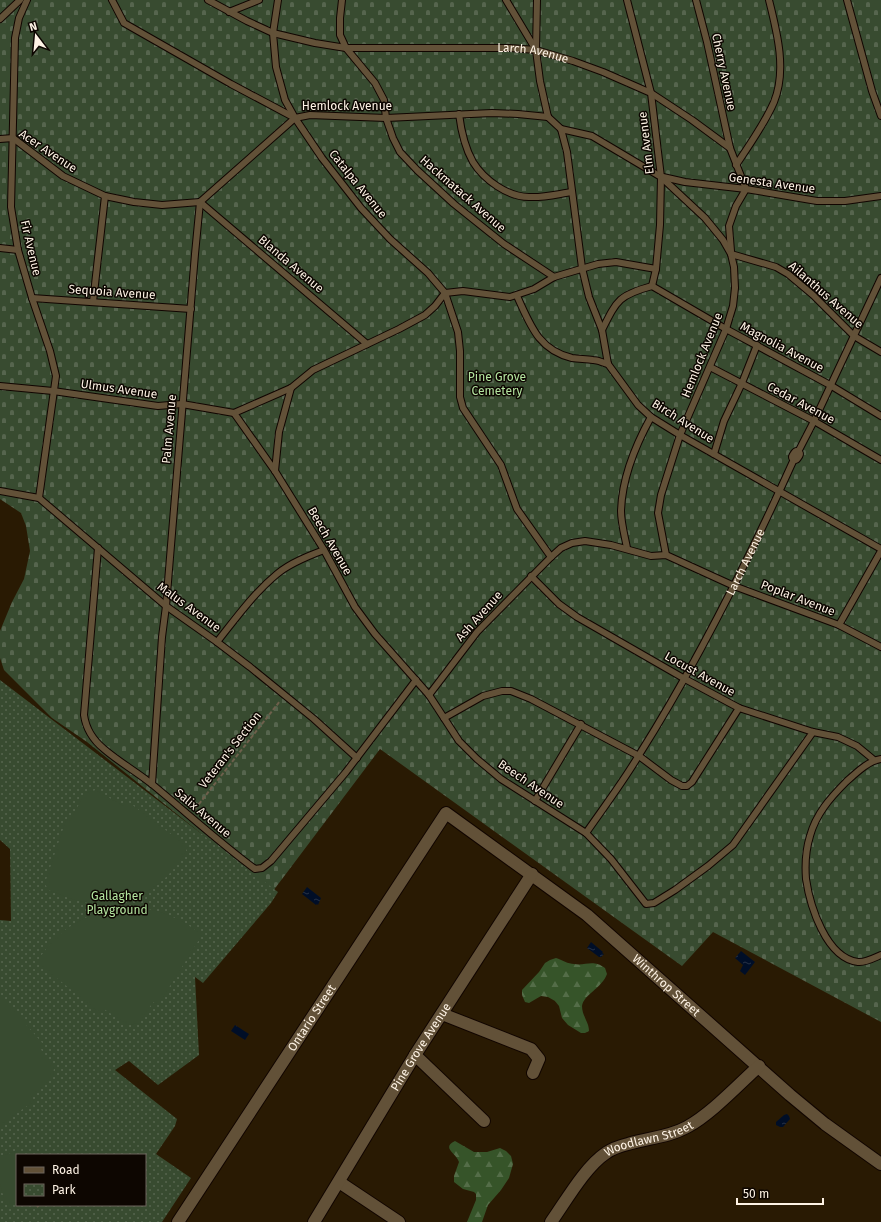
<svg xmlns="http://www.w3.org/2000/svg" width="881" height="1222" viewBox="0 0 881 1222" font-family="'Fira Sans',sans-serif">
<defs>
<pattern id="forest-firs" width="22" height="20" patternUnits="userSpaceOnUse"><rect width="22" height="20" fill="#365429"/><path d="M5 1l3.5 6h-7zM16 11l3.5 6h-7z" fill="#546d48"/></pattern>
<pattern id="cemetery-stones" width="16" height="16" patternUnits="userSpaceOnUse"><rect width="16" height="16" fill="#384b30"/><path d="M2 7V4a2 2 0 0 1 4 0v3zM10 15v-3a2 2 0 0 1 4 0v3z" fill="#56654e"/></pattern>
<pattern id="park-dots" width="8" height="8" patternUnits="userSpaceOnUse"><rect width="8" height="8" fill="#384b30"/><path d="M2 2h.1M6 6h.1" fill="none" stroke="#56654e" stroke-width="1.8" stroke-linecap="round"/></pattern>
<pattern id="water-ripples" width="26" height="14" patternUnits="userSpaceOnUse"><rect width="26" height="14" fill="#000e27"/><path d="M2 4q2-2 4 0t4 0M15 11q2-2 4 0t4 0" fill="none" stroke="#263246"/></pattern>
</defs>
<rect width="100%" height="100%" fill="#291a03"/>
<!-- forest -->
<g fill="url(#forest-firs)">
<path d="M556 958C562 960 568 964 574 964 586 966 593 959 605 968L607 974C602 988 583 995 582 1006 582 1016 589 1022 589 1031L585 1033H581L568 1025 562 1018 559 1006 555 1001 548 997 541 996 529 1003 525 1002 522 995V990L539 972 545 963 550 960Z"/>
<path d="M455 1141 474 1152H487L500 1148 506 1151 511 1156 513 1164 509 1178 501 1190 488 1205 482 1222H467L476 1200V1194L474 1192 463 1189 454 1182V1176L459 1162C456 1153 441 1148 455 1141Z"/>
</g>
<!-- cemetery -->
<polygon fill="url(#cemetery-stones)" points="0,0 881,0 881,1022 713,932 682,966 380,749 273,891 87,742 52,718 4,670 0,658 0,631 12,602 24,579 30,551 26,526 21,513 0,499"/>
<!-- park -->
<path fill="url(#park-dots)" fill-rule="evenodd" d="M0 680 278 892 271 903 203 983 195 977 199 1055 158 1085 129 1061 115 1070 177 1119 175 1126 156 1154 191 1178 162 1222H0V920L11 921 10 849 0 840ZM17 1155H145V1205H17Z"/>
<!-- garden -->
<g fill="#384b30">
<path d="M96 790 123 806 127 801 188 847C168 887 128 910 83 902 71 900 60 894 48 890L45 883 66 820 70 821 85 793Z"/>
<path d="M132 907C159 909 181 918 202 935L158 1005 153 1002 139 1023 128 1025 104 1009 100 1013 37 962C60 926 89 910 132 907Z"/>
<polygon points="0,995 43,1044 39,1047 54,1067 53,1078 31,1096 34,1101 0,1125"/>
<polygon points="18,1151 19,1155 17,1155 17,1202 6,1205 0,1184 0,1156"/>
</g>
<!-- water -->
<g fill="url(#water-ripples)">
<polygon points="307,887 321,898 318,905 317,904 316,905 302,894"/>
<polygon points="591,942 603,952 602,953 604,954 601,957 599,957 587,948"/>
<polygon points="741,951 755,962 745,975 740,971 743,965 735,958"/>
<polygon points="235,1025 249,1034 245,1040 231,1031"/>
<polygon points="787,1114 789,1116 790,1119 783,1127 780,1127 776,1125 776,1122 784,1115"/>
</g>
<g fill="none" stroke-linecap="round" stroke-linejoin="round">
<defs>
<g id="service">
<polyline points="27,0 19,18 15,38 11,207 18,250 32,298 50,351 56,376 39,498"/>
<polyline points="112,0 124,23 231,84 295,118 310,115 386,118 492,113 518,114 548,117"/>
<path id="s1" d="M208 0 247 21 273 33 315 43 346 48H510L536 50 573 61 603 72 651 93 692 120 730 148"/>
<polyline points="278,0 273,33 276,67 285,100 295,118 322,158 361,208 390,239 428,273 445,293 458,332 460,351 460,397 463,408 501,465 517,509 551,557"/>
<polyline points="342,0 340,18 340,35 346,48 375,83 384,100 386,118 393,138 400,152 417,170 454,204 504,244 554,277"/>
<polyline points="506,0 536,50"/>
<polyline points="537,0 536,50 540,81 548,117"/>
<polyline points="627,0 651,93 661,177 660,225 656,269 652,286"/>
<polyline points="696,0 707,42 730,148 746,189"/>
<polyline points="847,0 872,91 881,116"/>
<polyline points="229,12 259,0"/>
<polyline points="0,19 20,0"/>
<path d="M459 114C461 130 465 148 473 162 484 180 508 197 529 197 543 198 558 194 572 192"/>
<polyline points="548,117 561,129 567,152 582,268 589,297 602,330 608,364 638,405 651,417 680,435 881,549"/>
<polyline points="561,129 592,136 661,177 705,218 723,240 731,254 734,267 735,288 733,306 726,329 680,435 661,495 658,513 666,555"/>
<polyline points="0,139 13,138 63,176 105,196 134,202 162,205 200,202"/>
<path d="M736 165C749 146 765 123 774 102 787 70 777 32 769 0"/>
<polyline points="663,177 685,182 746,189 817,201 845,201 881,196"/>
<polyline points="200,202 367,344"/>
<polyline points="0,248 18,250"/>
<polyline points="731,251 729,226 736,206 746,189"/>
<polyline points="731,254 776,267 788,274 813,295 854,336 881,352"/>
<polyline points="652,286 726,329 830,385 881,416"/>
<polyline points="445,293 435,306 425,315 399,329 313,370 291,388 234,413 275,471 324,550 355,607 375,634 429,695 459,741 477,759 501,779 586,833 611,859 646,904 654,903 675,890 708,866 733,845 813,732"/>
<polyline points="445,293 463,291 510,297 534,289 554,277 598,264 616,262 656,269"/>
<path d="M517 296C530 324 538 350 572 358 579 359 586 359 593 360 598 360 603 363 608 364"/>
<polyline points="32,298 191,309"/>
<polyline points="93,302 105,196"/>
<path d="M602 330C617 300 619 295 652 286"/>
<polyline points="710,367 814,421 881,460"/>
<polyline points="0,386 53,391 158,406 182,404 234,413"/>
<polyline points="714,454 724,421 742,383 757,345"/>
<polyline points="797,454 814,421 881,278"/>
<polyline points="275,471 279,432 291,388"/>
<polyline points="0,491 39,498 166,606 217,642 250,667 314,719 357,758"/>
<path d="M98 548 84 715C86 729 93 740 104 749 119 762 137 772 153 785 187 813 220 843 255 869L262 868 271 861 346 772 416 680"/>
<path d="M627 548C625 537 621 523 621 511 622 478 635 446 651 417"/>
<polyline points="531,576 559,604 577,617 685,679 739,708 813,732 838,737 857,746 874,760"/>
<polyline points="839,625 881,551"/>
<path d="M217 642C236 618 254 593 277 574 290 563 308 556 324 550"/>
<polyline points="429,695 477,632 551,557 561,548 572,543 585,541 611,545 651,556 666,555 734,586 839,625 881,647"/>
<polyline points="444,718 483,696 502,691 511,691 531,699 639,756 671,780 682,786 687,786 692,782 739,708"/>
<path d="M881 759C868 761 856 773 846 782 830 798 816 814 810 836 806 849 805 866 806 879 810 906 826 958 858 962 865 963 874 958 881 955"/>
<polyline points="152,784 162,637 166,606 195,254 200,202 295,118"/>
<polyline points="535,801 581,724"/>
<path id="s2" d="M586 833C604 807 623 782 639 755 699 660 749 559 795 457"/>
</g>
<g id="minor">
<polyline points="795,457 797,454"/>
<polyline points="442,1014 531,1049 539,1059 533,1073"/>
<polyline points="415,1055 484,1121"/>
<polyline points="339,1182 399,1222"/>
<path id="s3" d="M178 1222 446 813 587 915 790 1095 825 1124 881 1164"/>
<path id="s4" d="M314 1222 415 1055 532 874"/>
<path id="s5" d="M551 1222C566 1201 585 1167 606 1153 613 1148 620 1146 628 1144 648 1138 669 1137 687 1127 711 1114 738 1085 759 1066"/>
</g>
</defs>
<!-- service casing -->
<use href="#service" stroke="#110500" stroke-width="8"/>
<!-- minor casing -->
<use href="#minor" stroke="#110500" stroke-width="14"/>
<!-- path -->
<g stroke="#6e604c" stroke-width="2" stroke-dasharray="4 2" stroke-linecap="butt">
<polyline points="195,809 280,701"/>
<polyline points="37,1207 39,1205"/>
</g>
<!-- service -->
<use href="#service" stroke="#625138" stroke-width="6"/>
<!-- minor -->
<use href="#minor" stroke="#625138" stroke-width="12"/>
</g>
<g text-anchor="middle" stroke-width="3" stroke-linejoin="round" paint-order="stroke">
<!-- street labels -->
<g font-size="12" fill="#fef3e5" stroke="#0d0601">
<text dy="4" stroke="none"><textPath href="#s1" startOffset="335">Larch Avenue</textPath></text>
<text transform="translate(724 72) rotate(78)" y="4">Cherry Avenue</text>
<text x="347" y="110">Hemlock Avenue</text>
<text transform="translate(646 143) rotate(-97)" y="4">Elm Avenue</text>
<text transform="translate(48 151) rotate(34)" y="4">Acer Avenue</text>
<text transform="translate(772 183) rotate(8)" y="4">Genesta Avenue</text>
<text transform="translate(358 184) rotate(51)" y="4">Catalpa Avenue</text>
<text transform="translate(463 194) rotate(41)" y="4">Hackmatack Avenue</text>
<text transform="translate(31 248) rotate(77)" y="4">Fir Avenue</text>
<text transform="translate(291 264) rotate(40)" y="4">Blanda Avenue</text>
<text transform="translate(112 292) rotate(4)" y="4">Sequoia Avenue</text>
<text transform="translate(826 295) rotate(41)" y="4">Ailanthus Avenue</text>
<text transform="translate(782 347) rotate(28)" y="4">Magnolia Avenue</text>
<text transform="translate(702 355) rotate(-68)" y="4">Hemlock Avenue</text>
<text transform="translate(119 389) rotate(8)" y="4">Ulmus Avenue</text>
<text transform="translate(801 403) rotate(28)" y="4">Cedar Avenue</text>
<text transform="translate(683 421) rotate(32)" y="4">Birch Avenue</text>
<text transform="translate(169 429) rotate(-85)" y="4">Palm Avenue</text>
<text transform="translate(330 541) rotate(60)" y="4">Beech Avenue</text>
<text dy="4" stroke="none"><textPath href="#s2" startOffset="315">Larch Avenue</textPath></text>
<text transform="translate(798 598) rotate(21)" y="4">Poplar Avenue</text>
<text transform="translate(189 607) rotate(36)" y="4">Malus Avenue</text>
<text transform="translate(479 616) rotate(-48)" y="4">Ash Avenue</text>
<text transform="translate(700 674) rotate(29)" y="4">Locust Avenue</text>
<text transform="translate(230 750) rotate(-52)" y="4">Veteran's Section</text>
<text transform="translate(531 784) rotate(34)" y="4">Beech Avenue</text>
<text transform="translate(203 813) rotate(40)" y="4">Salix Avenue</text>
<text dy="4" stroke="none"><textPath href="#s3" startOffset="769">Winthrop Street</textPath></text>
<text dy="4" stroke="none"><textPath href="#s3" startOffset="244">Ontario Street</textPath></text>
<text dy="4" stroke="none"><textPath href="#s4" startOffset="205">Pine Grove Avenue</textPath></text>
<text dy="4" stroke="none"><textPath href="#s5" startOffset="134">Woodlawn Street</textPath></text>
</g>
<!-- park labels -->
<g font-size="12" fill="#b3e49f" stroke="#0d0601">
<text x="497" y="381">Pine Grove<tspan x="497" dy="14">Cemetery</tspan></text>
<text x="117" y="900">Gallagher<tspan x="117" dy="14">Playground</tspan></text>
</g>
</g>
<!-- legend -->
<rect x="16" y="1154" width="130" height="52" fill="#0d0601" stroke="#6d655c"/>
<rect x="24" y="1167" width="20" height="6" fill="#625138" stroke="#6d655c"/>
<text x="52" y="1174" font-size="12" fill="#fef3e5">Road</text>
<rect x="24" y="1184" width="20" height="12" fill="url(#park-dots)" stroke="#6d655c"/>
<text x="52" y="1194" font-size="12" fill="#fef3e5">Park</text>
<!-- north arrow -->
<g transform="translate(36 36) rotate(344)" stroke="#0d0601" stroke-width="3" paint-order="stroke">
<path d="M0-3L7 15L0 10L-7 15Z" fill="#fef3e5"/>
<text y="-6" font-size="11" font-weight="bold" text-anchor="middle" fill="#fef3e5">N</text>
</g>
<!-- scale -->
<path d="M737 1198v6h86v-6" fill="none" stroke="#fef3e5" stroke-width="2"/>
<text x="743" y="1198" font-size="12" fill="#fef3e5" stroke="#0d0601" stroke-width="3" paint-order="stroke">50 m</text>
</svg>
